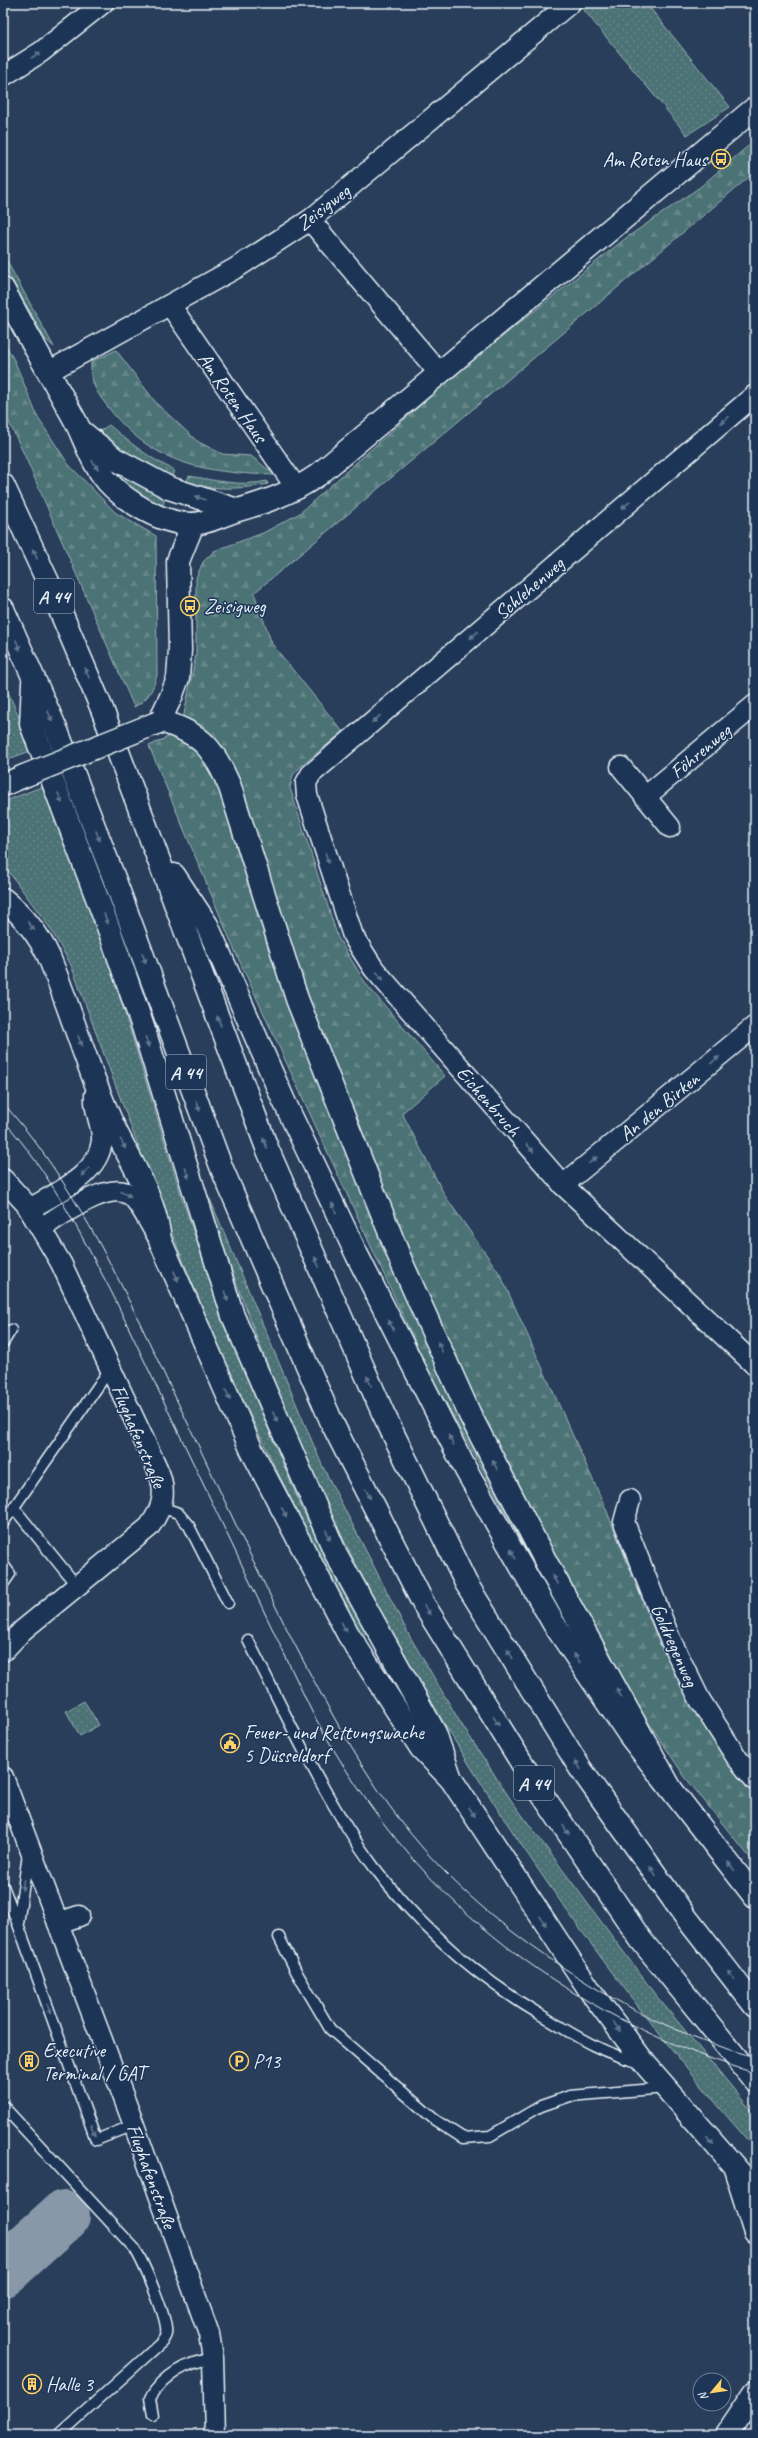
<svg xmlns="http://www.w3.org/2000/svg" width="758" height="2438" viewBox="0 0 758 2438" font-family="Caveat,sans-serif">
<defs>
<pattern id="grass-dots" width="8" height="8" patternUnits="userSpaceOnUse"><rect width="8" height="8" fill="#4c7275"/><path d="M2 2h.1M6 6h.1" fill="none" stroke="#668789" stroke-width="1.8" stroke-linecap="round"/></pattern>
<pattern id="forest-firs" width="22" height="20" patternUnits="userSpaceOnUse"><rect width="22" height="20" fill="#4c7275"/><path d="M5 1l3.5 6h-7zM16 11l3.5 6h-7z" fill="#668789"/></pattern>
</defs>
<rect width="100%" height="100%" fill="#293e5a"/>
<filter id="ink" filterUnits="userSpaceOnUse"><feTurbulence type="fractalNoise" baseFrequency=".025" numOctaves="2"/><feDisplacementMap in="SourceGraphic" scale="8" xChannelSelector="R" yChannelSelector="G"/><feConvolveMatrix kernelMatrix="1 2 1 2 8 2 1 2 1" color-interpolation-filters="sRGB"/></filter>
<g filter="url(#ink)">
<!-- grass -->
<g fill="url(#grass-dots)" stroke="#9ab2b6">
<polygon points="578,3 646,3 730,107 687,135"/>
<polygon points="3,254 9,265 54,347 45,339 3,264"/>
<path d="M109 425C130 443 149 458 174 470L171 480 137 463 103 436 100 431Z"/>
<polygon points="109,467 166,495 162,508 126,486"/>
<path d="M189 476C213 480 242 487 267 481L268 484C240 490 213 489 185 484Z"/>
<polygon points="3,680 33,750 3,761"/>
<path d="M46 785 101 936 182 1198 225 1326 303 1511 366 1633 361 1637C317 1551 272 1464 232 1376 172 1242 122 1103 71 965L50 928 3 864V802Z"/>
<path d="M210 1199 322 1465 409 1635 460 1722 511 1800 654 1993 755 2115V2149C590 1959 445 1749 335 1522 287 1421 248 1316 210 1211Z"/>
<polygon points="84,1701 99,1725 80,1736 66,1711"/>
</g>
<!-- forest -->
<g fill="url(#forest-firs)" stroke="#9ab2b6">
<polygon points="755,140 755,172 254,593 272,644 343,732 302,765 293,775 290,788 338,938 366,984 445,1076 402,1113 445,1196 500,1274 606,1509 657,1637 689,1702 728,1764 755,1796 755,1864 685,1777 631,1696 571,1592 548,1590 428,1370 234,949 149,746 172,735 183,719 196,655 196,578 203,562 214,551 263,533 300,513 453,376 626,238 700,187"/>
<path d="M3 340 15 362 38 418 69 465 116 513 156 536 157 675C153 690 148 700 134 707L24 454 3 410Z"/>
<path d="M116 350 157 404 197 441 222 454 251 456 275 475C209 473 155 466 111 411 97 393 90 385 91 362Z"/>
</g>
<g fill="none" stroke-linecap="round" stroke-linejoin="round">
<!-- taxiway -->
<polyline stroke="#8898a9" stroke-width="52" points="3,2271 64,2216"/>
<defs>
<g id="service">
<polyline points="3,1343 11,1330"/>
<polyline points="161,1507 178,1513 189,1526 228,1603"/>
<polyline points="14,1508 77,1586"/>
<polyline points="3,1523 110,1369"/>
<polyline points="3,1564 10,1574 3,1584"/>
<path d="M248 1640C286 1714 324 1800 374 1867 419 1926 477 1977 541 2015 576 2036 599 2052 641 2063"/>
<polyline points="28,1854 18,1924 91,2126 96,2140 134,2125"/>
<polyline points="3,1886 17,1922"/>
<polyline points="279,1937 297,1973 330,2029 435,2120 463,2138 490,2136 541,2106 570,2096 666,2088"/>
<path d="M3 2106 135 2249C143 2262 169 2320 166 2334 166 2336 163 2340 162 2342L59 2435"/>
<path d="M153 2415 150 2398C165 2374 186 2363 213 2358"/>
</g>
<g id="minor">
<polyline points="3,76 41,52 103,3"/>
<polyline points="310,220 440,374"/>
<polyline points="170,305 297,489"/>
<polyline points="48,372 236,268 310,220 570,3"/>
<polyline points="755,395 311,774 306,783 307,795 353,936 374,969 563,1185 755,1365"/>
<polyline points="621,767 670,827"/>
<polyline points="645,797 755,705"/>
<path d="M3 1179 26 1204 61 1263 157 1468C167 1490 164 1507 149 1527L23 1630 3 1651"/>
<polyline points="563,1185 755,1026"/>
<path d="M30 1209C55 1193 98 1176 102 1141 103 1125 93 1110 95 1095"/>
<path d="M41 1228C61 1216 110 1178 132 1196 142 1206 149 1223 157 1235"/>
<polyline points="630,1500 624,1522 670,1639 700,1700 737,1758 755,1780"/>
<polyline points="3,1777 134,2125 209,2334 213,2358 215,2435"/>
<polyline points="58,1923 79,1916"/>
</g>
<g id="tertiary">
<path d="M3 289C27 334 52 378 76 422 86 443 92 463 107 481 126 502 162 524 192 524 206 524 222 515 235 511 266 502 292 493 318 475L755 108"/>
<polyline points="82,432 115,459 169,488 237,510"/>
<polyline points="159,722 171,697 178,678 180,650 178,561 193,524"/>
<polyline points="3,785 24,776"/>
<path d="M3 899C24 916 38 933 49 957 72 1013 88 1071 113 1125 132 1166 154 1193 160 1240"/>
</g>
<g id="primary">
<path d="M161 721C203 734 213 748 230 787L297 999 401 1261 470 1415 546 1562 671 1789 755 1897"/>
<polyline points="160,1240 252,1451 348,1634 421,1748 451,1779 591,1992 646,2065 755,2190"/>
</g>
<g id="trunk">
<polyline points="735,2169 755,2232"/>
<polyline points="726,2435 755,2392"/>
</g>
<g id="motorway">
<polyline points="3,485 48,582 102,709 267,1148 383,1413 466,1583 580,1768 685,1916 755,2006"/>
<polyline points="3,609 57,731 114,878 222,1169 333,1425 424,1605 533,1781 641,1940 755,2081"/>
<polyline points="33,683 31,724 110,932 143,1027 233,1316 336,1554 435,1733 451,1779"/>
<polyline points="174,875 207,925 283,1099 357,1255 466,1470 554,1624 630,1736 671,1789"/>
</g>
</defs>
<!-- service casing -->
<use href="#service" stroke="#e8f1f8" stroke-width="13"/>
<!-- minor casing -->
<use href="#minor" stroke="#e8f1f8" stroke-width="23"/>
<!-- tertiary casing -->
<use href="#tertiary" stroke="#e8f1f8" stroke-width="25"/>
<!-- primary casing -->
<use href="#primary" stroke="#e8f1f8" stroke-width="25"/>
<!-- trunk casing -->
<use href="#trunk" stroke="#e8f1f8" stroke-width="25"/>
<!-- motorway casing -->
<use href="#motorway" stroke="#e8f1f8" stroke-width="25"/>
<!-- service -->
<use href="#service" stroke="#1d3557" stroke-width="10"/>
<!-- minor -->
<use href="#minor" stroke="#1d3557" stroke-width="20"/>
<!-- tertiary -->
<use href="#tertiary" stroke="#1d3557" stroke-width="22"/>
<!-- primary -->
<use href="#primary" stroke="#1d3557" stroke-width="22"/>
<!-- trunk -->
<use href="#trunk" stroke="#1d3557" stroke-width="22"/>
<!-- motorway -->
<use href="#motorway" stroke="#1d3557" stroke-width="22"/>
<!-- tram -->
<g stroke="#e8f1f8" stroke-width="1">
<path d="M3 1103C18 1120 33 1138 46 1157 96 1228 132 1306 169 1384 215 1479 258 1575 307 1668 336 1722 365 1775 403 1824 446 1880 507 1932 567 1970 624 2008 688 2039 755 2057"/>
<path d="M3 1120C49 1171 80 1233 112 1293L312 1712C330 1744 348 1775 370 1805 463 1935 602 2028 755 2073"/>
</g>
<defs>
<polyline id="tertiary-bridge" points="24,776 159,722"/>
</defs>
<!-- tertiary-bridge casing -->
<use href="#tertiary-bridge" stroke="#e8f1f8" stroke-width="25" stroke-linecap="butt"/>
<!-- tertiary-bridge -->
<use href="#tertiary-bridge" stroke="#1d3557" stroke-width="22"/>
</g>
<!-- one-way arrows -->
<defs><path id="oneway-solid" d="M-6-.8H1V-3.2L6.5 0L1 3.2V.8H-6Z"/></defs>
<g fill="#64778f">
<use href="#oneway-solid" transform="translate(36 55) rotate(-33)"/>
<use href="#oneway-solid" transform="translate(725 420) rotate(140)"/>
<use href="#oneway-solid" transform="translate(95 465) rotate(55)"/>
<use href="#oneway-solid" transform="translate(200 498) rotate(-161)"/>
<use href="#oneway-solid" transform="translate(626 505) rotate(139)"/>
<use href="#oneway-solid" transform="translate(35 554) rotate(-115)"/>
<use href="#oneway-solid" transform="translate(474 635) rotate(139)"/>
<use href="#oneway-solid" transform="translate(18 645) rotate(67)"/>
<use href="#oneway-solid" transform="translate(87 673) rotate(-113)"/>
<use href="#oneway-solid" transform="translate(50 716) rotate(66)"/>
<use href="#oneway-solid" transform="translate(376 719) rotate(139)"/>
<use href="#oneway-solid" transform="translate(60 798) rotate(69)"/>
<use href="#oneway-solid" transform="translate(98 836) rotate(69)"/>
<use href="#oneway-solid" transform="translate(327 858) rotate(72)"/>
<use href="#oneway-solid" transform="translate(106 919) rotate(70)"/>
<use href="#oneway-solid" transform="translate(31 926) rotate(52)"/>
<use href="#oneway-solid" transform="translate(144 958) rotate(70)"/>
<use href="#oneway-solid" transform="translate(380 976) rotate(50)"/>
<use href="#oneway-solid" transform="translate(219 1021) rotate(-111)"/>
<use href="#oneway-solid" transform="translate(80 1041) rotate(70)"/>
<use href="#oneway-solid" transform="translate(147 1042) rotate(73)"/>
<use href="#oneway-solid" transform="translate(715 1060) rotate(-39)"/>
<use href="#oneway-solid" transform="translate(198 1106) rotate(70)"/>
<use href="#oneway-solid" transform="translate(265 1143) rotate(-111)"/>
<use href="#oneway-solid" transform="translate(123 1144) rotate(62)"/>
<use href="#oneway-solid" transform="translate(530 1148) rotate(49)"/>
<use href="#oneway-solid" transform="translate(593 1160) rotate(-39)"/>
<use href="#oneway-solid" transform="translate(85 1172) rotate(134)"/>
<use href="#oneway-solid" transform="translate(187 1173) rotate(72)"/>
<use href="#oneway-solid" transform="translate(126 1194) rotate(24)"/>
<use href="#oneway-solid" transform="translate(334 1208) rotate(-115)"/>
<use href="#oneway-solid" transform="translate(317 1262) rotate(-114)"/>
<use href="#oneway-solid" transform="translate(176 1276) rotate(67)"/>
<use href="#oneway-solid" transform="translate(226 1296) rotate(72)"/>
<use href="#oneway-solid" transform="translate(391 1325) rotate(-117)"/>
<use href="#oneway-solid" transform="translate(440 1347) rotate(-114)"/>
<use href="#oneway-solid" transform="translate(369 1381) rotate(-114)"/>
<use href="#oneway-solid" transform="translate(228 1395) rotate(67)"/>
<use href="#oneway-solid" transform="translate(275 1417) rotate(66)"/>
<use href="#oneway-solid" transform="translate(451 1440) rotate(-118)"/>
<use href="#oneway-solid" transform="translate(495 1465) rotate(-117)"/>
<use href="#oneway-solid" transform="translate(368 1494) rotate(63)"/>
<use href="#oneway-solid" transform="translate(284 1512) rotate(62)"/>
<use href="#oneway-solid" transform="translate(328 1535) rotate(66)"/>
<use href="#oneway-solid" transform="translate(513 1554) rotate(-119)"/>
<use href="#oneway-solid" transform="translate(555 1580) rotate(-119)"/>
<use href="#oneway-solid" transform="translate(427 1610) rotate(58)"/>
<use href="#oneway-solid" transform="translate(344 1627) rotate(62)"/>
<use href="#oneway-solid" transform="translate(510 1654) rotate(-122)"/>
<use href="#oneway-solid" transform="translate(577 1658) rotate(-124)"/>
<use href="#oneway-solid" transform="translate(619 1693) rotate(-120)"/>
<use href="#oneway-solid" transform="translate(496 1721) rotate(58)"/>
<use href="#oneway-solid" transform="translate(578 1765) rotate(-123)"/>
<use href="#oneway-solid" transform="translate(472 1812) rotate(57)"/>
<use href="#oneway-solid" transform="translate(566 1830) rotate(56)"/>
<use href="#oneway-solid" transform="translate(731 1866) rotate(-128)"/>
<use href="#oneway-solid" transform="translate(653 1871) rotate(-125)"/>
<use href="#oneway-solid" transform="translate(23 1885) rotate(98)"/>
<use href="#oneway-solid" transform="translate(543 1921) rotate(57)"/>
<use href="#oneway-solid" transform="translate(731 1975) rotate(-128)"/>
<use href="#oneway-solid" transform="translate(49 2009) rotate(70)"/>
<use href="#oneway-solid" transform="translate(617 2027) rotate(53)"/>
<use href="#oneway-solid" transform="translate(93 2131) rotate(69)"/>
<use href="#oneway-solid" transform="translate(710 2140) rotate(49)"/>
</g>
</g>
<!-- icons -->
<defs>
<symbol id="bus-ring" viewBox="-11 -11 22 22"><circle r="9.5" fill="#1d3557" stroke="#ffd166" stroke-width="1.5"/><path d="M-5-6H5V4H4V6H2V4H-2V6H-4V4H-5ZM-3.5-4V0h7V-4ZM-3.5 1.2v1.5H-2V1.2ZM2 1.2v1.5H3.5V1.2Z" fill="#ffd166"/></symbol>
<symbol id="civic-ring" viewBox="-11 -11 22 22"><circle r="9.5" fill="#1d3557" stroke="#ffd166" stroke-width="1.5"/><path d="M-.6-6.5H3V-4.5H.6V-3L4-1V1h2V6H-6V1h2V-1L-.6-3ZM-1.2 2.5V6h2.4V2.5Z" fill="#ffd166"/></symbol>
<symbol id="building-ring" viewBox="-11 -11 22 22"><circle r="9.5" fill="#1d3557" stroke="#ffd166" stroke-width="1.5"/><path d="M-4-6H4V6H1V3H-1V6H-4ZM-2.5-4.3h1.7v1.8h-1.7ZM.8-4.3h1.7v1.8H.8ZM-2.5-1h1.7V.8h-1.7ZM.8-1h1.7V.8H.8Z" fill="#ffd166"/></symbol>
<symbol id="parking-ring" viewBox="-11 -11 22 22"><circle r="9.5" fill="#1d3557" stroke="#ffd166" stroke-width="1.5"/><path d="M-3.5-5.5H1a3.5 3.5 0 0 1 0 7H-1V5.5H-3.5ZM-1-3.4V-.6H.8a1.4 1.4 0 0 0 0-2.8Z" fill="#ffd166"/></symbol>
</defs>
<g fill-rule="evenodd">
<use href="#bus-ring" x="710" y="148" width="22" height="22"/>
<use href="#bus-ring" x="179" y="595" width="22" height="22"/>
<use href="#civic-ring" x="219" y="1732" width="22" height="22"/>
<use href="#building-ring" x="18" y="2050" width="22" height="22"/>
<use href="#parking-ring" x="228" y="2050" width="22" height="22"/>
<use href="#building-ring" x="21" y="2373" width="22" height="22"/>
</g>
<g text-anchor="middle" stroke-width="3" stroke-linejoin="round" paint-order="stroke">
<!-- shield labels -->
<g fill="#1d3557" stroke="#abb9c8" stroke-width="1">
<rect x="34" y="579" width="40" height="34" rx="3"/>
<rect x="166" y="1055" width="40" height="34" rx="3"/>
<rect x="514" y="1766" width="40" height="34" rx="3"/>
</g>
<g font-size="19" font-weight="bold" fill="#e8f1f8">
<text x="54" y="603">A 44</text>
<text x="186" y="1079">A 44</text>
<text x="534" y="1790">A 44</text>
</g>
<!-- poi labels -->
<g font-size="20" fill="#e8f1f8" stroke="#1d3557" text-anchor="start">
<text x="707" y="166" text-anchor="end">Am Roten Haus</text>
<text x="204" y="613">Zeisigweg</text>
<text x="244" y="1739">Feuer- und Rettungswache<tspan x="244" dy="23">5 Düsseldorf</tspan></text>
<text x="43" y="2057">Executive<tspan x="43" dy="23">Terminal / GAT</tspan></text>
<text x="253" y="2068">P13</text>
<text x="46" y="2391">Halle 3</text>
</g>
<!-- street labels -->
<g font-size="20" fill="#e8f1f8" stroke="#1d3557">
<text transform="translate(323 207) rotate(-38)" y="7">Zeisigweg</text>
<text transform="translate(233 397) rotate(55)" y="7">Am Roten Haus</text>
<text transform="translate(529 588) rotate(-41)" y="7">Schlehenweg</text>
<text transform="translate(700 751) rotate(-40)" y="7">Föhrenweg</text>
<text transform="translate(489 1101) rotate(49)" y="7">Eichenbruch</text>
<text transform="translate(659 1106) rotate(-39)" y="7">An den Birken</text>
<text transform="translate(139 1436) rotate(67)" y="7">Flughafenstraße</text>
<text transform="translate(675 1645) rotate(66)" y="7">Goldregenweg</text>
<text transform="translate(152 2176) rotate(70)" y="7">Flughafenstraße</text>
</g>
</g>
<!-- margin -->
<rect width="758" height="2438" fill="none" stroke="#1d3557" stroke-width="16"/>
<rect x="8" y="8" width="742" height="2422" fill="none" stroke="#e8f1f8" stroke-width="1.5" filter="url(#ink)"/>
<!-- north arrow -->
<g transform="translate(712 2392) rotate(241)"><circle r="19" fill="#1d3557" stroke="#6e8097"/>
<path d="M0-3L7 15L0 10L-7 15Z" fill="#ffd166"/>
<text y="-6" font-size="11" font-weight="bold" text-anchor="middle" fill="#e8f1f8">N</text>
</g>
</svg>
